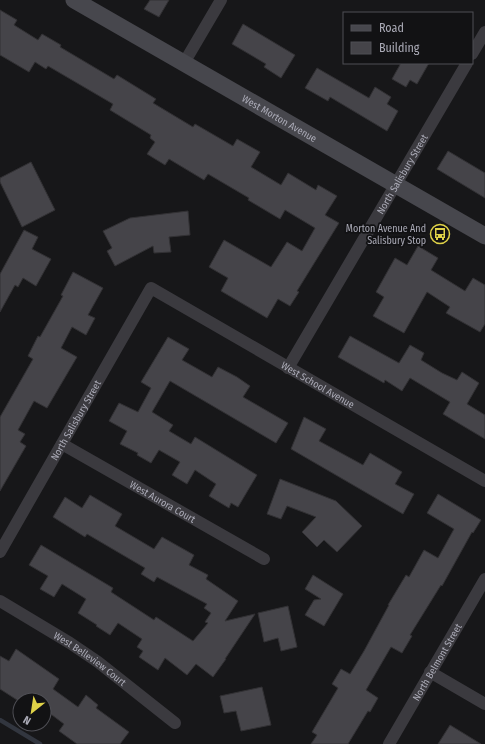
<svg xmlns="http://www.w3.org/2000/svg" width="485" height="744" viewBox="0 0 485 744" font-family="'Fira Sans Condensed',sans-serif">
<rect width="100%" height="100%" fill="#171719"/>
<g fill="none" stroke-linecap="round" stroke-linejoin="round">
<!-- stream -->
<polyline stroke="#32363f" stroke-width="4.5" points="0,720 40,744"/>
</g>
<!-- building -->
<g fill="#454449" stroke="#323134">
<polygon points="150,0 169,0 159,17 144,9"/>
<polygon points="0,10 17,20 14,25 38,40 42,34 61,45 60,47 114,79 117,75 156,99 153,103 193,127 195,124 233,146 237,139 260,152 251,167 281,185 288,173 316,190 318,185 337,196 325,215 339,223 297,291 299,292 290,306 278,299 267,318 221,291 228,278 209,267 224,240 271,267 287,242 302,251 315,228 285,210 280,219 248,200 249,198 208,174 204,180 169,159 165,165 147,154 155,142 150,138 151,135 110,110 113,104 48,66 46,69 35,62 29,72 0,55"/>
<polygon points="243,24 295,55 281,78 264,67 266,64 232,44"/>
<polygon points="401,63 429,63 417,84 410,80 406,87 392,79"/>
<polygon points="317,68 369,98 375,87 391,97 387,104 398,111 387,131 330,97 328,101 305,88"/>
<polygon points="448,151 485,173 485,198 437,169"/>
<polygon points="31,162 55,210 22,227 0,182 0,178"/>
<polygon points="188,211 190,235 169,237 171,252 154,253 153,246 115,266 107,251 112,248 103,231 130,218"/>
<polygon points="24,230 38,237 32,249 51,259 36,286 23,278 18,287 15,285 0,312 0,274"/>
<polygon points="418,246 438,258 431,270 465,291 473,278 485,285 485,324 480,332 446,313 450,307 427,292 404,333 373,316 384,297 376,292 395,258 407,265"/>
<polygon points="73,272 103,288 88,315 95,318 86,335 72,327 61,348 77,357 47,408 34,401 18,430 25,434 20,442 26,446 0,491 0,417 33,359 28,356 38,336 40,337 63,296 61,295"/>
<polygon points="350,336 399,363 410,345 424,353 421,360 442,373 457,380 462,372 479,383 467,404 485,415 485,439 443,414 450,402 410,378 402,391 385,380 384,383 338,357"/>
<polygon points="168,337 189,349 182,360 212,377 218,367 237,377 250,386 243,397 288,423 276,443 170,381 152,412 173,425 169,431 191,444 195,437 257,475 238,507 231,503 229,508 209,496 216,484 195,470 187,484 172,475 180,462 159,450 151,463 137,455 138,453 120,444 127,431 109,421 119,403 138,412 151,388 141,382"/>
<polygon points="304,417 326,429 319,441 363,465 370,453 402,472 395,484 414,494 403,514 291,449"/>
<polygon points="280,479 336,501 362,526 337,552 324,540 317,547 302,532 316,517 287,506 281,519 267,514"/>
<polygon points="438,494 481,520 473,533 472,532 442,586 441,585 410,635 412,636 402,653 391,647 366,690 378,698 370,712 368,711 348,744 311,744 317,735 312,732 338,688 332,684 341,669 350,674 364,651 389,605 388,605 406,575 409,577 424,550 438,558 454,529 427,513"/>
<polygon points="90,495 122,514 115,526 154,549 162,537 194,555 189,565 208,575 206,579 238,601 225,621 255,614 225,659 226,659 213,677 196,664 187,675 165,658 158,670 139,657 143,651 137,647 142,639 118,623 110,635 96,626 97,625 78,613 86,599 62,584 54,597 40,589 48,576 29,565 41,545 113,588 111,592 154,620 156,617 193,641 208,623 205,622 211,613 204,608 207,604 157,577 154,582 141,574 145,568 87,534 85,537 53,517 65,497 82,508"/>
<polygon points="313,575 343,594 324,626 305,615 314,600 321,599 305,589"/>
<polygon points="288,606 297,647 281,651 278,638 264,642 258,613"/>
<polygon points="16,649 59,679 53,689 78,707 86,695 98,705 96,708 129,732 120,744 77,744 59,731 64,724 44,709 44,700 17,700 0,689 0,656 9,661"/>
<polygon points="262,687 271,725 241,731 236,711 224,713 220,696"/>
<polygon points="450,725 481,744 438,744"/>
</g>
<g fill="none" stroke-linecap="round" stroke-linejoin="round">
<!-- minor -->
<g stroke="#3b3a3f" stroke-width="12">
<polyline points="472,54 485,32"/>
<polyline points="184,63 221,0"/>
<path id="s1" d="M288 368 467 63"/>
<path id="s2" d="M62 444 264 559"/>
<path id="s3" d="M0 552 151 288 485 481"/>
<path id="s4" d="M0 601 70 643 98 662 175 723"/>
<polyline points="430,672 485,704"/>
<path id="s5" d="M389 744 485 579"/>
</g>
<!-- secondary -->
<path stroke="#47474d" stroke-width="17" id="s6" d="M74 0 485 236"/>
</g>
<!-- icons -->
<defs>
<symbol id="bus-ring" viewBox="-11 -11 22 22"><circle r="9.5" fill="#121214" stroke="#dfd248" stroke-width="1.5"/><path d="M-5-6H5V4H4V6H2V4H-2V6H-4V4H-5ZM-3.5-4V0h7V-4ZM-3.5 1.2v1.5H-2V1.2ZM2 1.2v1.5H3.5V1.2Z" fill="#dfd248"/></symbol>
</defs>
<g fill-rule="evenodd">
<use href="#bus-ring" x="429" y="223" width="22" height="22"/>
</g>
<g text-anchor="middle" stroke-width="3.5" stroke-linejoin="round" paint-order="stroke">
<!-- street labels -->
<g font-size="10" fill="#ababb7" stroke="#121214">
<text dy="4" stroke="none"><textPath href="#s6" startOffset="237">West Morton Avenue</textPath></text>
<text dy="4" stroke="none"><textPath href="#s1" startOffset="225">North Salisbury Street</textPath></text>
<text dy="4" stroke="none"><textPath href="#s3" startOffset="497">West School Avenue</textPath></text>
<text dy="4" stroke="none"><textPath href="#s3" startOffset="152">North Salisbury Street</textPath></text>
<text dy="4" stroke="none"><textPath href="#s2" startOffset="116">West Aurora Court</textPath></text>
<text dy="4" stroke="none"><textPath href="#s4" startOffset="107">West Belleview Court</textPath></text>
<text dy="4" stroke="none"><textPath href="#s5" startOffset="95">North Belmont Street</textPath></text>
</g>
<!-- poi labels -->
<g font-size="10" fill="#ababb7" stroke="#121214" text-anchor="end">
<text x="426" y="232">Morton Avenue And<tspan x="426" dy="12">Salisbury Stop</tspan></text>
</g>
</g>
<!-- legend -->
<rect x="343" y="12" width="130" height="52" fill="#121214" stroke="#4f4f55"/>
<rect x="351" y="25" width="20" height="6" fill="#47474d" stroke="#4f4f55"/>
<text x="379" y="32" font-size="12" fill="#ababb7">Road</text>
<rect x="351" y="42" width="20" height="12" fill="#454449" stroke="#4f4f55"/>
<text x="379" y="52" font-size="12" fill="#ababb7">Building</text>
<!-- north arrow -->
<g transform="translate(32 712) rotate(210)"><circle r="19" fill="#121214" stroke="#4f4f55"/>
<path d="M0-3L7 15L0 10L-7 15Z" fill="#dfd248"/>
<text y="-6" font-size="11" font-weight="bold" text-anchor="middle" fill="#ababb7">N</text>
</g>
</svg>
